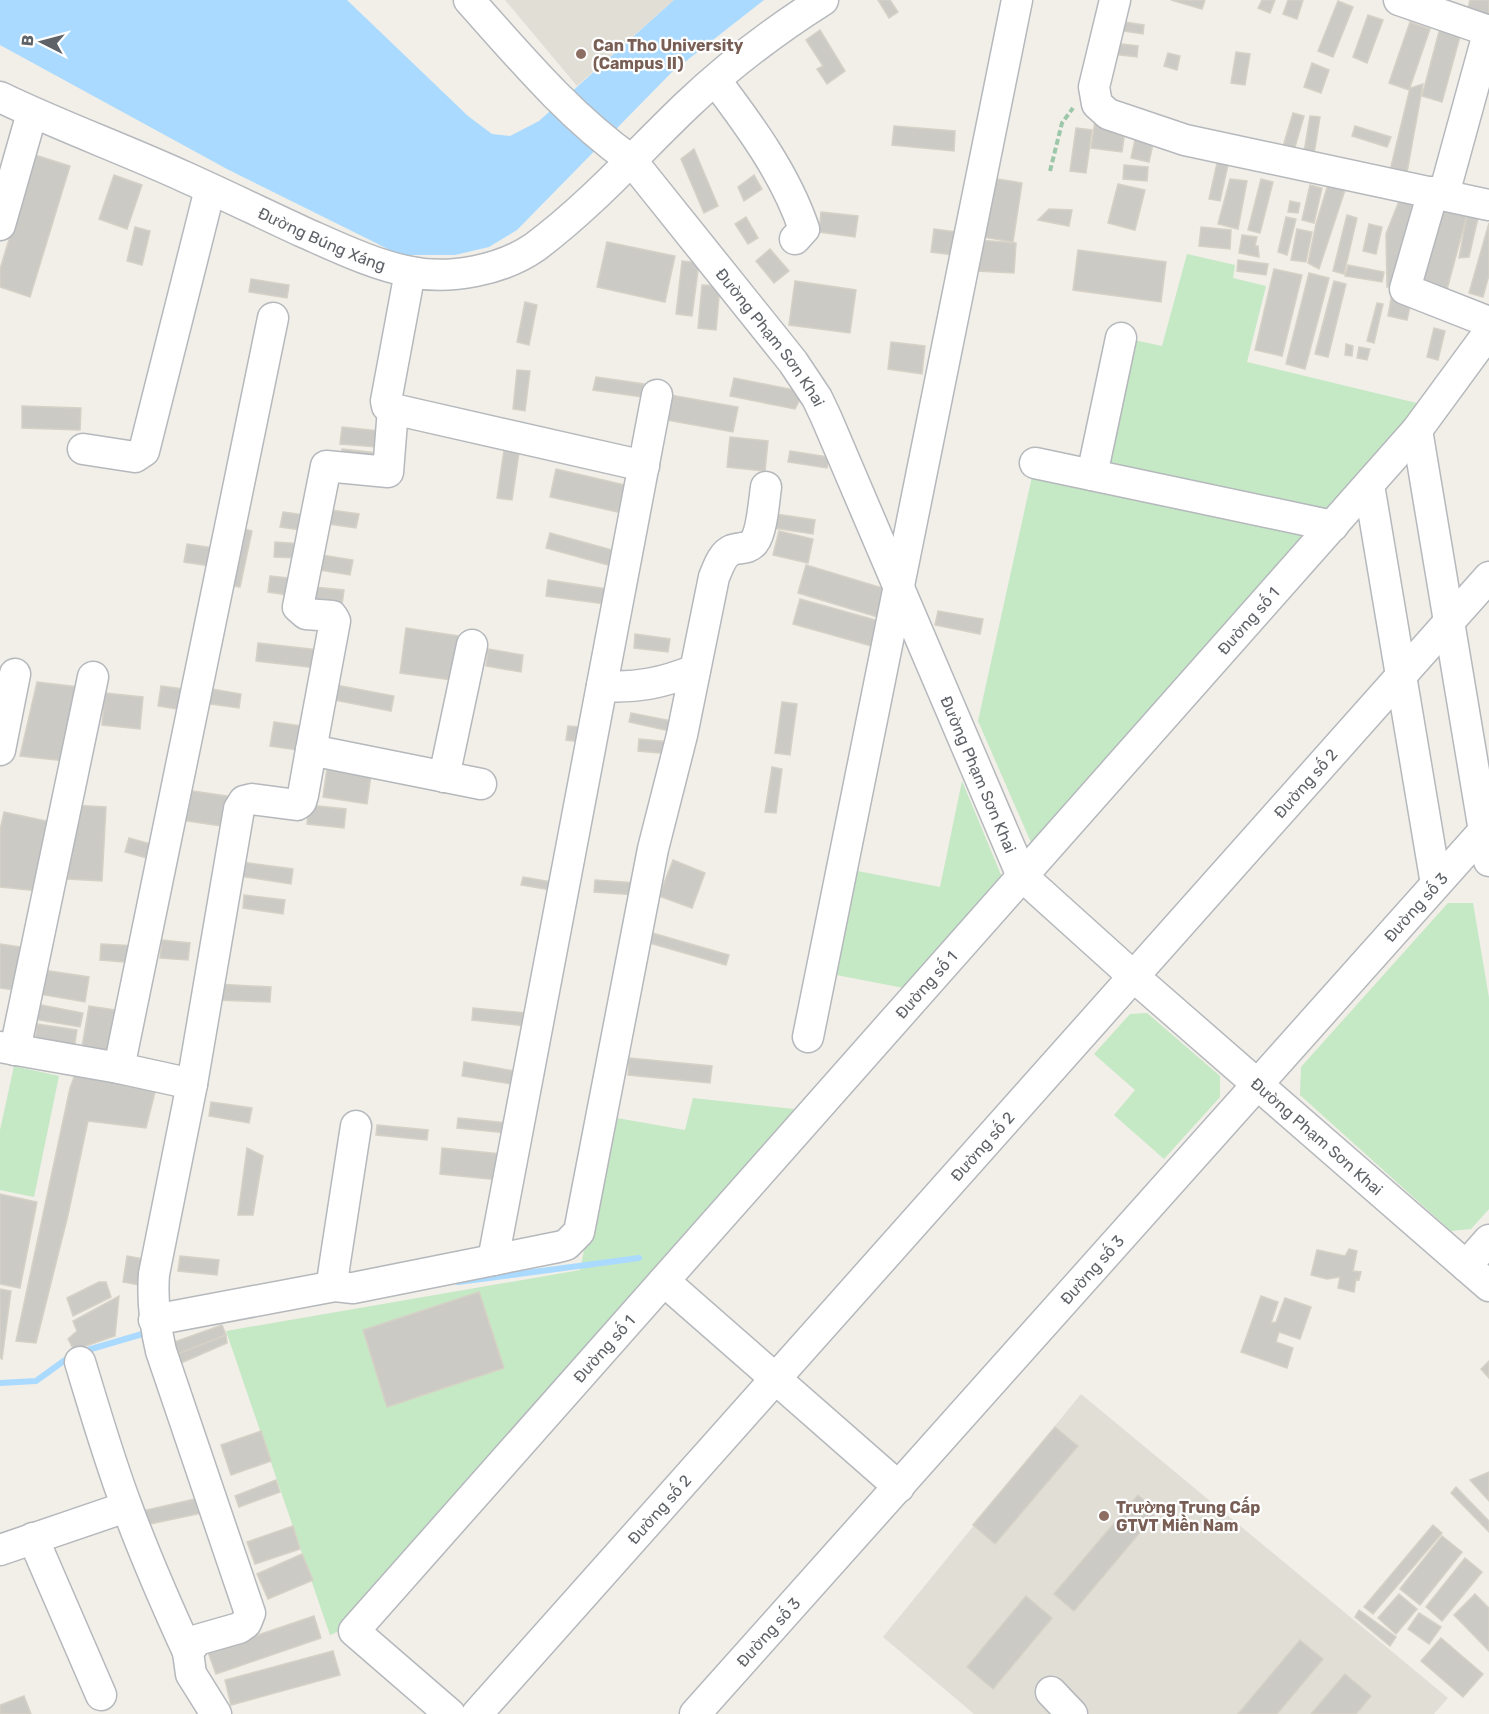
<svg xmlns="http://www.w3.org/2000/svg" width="1489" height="1714" viewBox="0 0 1489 1714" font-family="Rubik,sans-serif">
<rect width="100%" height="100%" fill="#f1efe8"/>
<!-- education -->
<g fill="#e1ded6">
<polygon points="505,0 674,0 577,86"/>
<polygon points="1081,1394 1448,1698 1434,1714 974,1714 883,1637"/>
</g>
<!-- green -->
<g fill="#c5e8c5">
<polygon points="1187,254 1235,265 1233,278 1266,286 1247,362 1425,405 1329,513 1106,469 1134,340 1162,346"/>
<polygon points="1033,472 1311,534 1033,847 978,721"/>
<polygon points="962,781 1004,882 909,989 826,973 847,869 940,887"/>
<polygon points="1448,903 1473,903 1489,998 1489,1209 1471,1229 1451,1231 1300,1095 1301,1067"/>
<polygon points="1147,1013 1220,1076 1220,1097 1164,1159 1114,1115 1135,1090 1094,1054 1130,1014"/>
<polygon points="14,1066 59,1076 34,1197 0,1190 0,1130"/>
<polygon points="693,1098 803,1110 344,1629 330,1635 226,1331 580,1270 611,1117 685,1130"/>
</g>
<!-- water -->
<polygon fill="#aadaff" points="0,0 347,0 468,116 492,134 510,136 539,121 674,0 764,0 672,72 517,230 489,247 455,255 399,255 376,243 227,169 0,45"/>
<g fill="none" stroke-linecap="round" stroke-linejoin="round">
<!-- stream -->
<g stroke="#aadaff" stroke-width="6">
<polyline points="458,1282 639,1258"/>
<polyline points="81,1352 149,1332"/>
<polyline points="0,1383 36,1381 72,1355"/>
</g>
</g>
<!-- building -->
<g fill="#cccac5" stroke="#d6d1c6" stroke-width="1.5">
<polygon points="878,0 890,0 898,12 889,18"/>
<polygon points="1171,0 1205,0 1202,9"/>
<polygon points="1262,0 1275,0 1270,13 1258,8"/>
<polygon points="1288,0 1303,0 1297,19 1283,14"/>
<polygon points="1470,0 1489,0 1489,22 1466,16"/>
<polygon points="1338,1 1353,7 1333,57 1318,51"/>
<polygon points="1368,15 1383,20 1367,63 1353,57"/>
<polygon points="1118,21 1144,25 1143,34 1116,30"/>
<polygon points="1410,22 1430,29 1409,90 1389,83"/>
<polygon points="1440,28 1461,33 1442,102 1422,96"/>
<polygon points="820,30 845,71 827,84 817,69 823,66 806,40"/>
<polygon points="1114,43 1138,46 1137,57 1112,54"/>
<polygon points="1236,52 1250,54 1245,85 1231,83"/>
<polygon points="1168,53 1180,56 1177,70 1164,66"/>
<polygon points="1312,63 1329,70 1321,93 1304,87"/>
<polygon points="1423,84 1405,183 1388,179 1410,88"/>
<polygon points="1293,113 1304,116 1293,154 1282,150"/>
<polygon points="1310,116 1320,117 1314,154 1304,152"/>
<polygon points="1095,120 1126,124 1122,152 1091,148"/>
<polygon points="894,126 955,131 954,151 892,145"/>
<polygon points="1355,126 1391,137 1387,147 1352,136"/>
<polygon points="1076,128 1092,130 1086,173 1070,171"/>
<polygon points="1136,135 1154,139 1149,162 1131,158"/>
<polygon points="694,149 718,206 704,213 681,159"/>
<polygon points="1219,154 1230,156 1220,201 1209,199"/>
<polygon points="35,155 70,166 30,297 0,287 0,269"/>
<polygon points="1124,165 1148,167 1147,181 1123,179"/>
<polygon points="114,175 142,185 127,229 99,219"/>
<polygon points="754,175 762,189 744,201 738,187"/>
<polygon points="985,177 1022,183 1013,242 976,236"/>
<polygon points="1230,179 1247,181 1238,229 1218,224"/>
<polygon points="1261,179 1273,182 1260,233 1248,230"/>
<polygon points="1329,181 1346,187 1319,269 1308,263 1316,224"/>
<polygon points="1118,184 1145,190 1135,230 1108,223"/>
<polygon points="1310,185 1322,188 1314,223 1302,220"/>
<polygon points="1401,196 1426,203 1402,284 1387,287 1386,234"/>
<polygon points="1290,201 1300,203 1298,213 1288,212"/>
<polygon points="1438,203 1468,211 1445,297 1415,288"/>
<polygon points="1049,209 1072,210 1069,226 1038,220"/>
<polygon points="821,212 858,216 855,237 819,232"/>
<polygon points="1347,215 1357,218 1344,274 1333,271"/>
<polygon points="1467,215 1478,218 1469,257 1459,258"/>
<polygon points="746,217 758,238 748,244 735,224"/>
<polygon points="1286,217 1296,219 1287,255 1278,252"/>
<polygon points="1489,223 1489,275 1483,297 1469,293"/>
<polygon points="1369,224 1382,227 1376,254 1363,251"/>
<polygon points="135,227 150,231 142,265 127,261"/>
<polygon points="1201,227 1231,230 1230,249 1199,246"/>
<polygon points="934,229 956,232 953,255 931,252"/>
<polygon points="1297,229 1312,232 1306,262 1291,260"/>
<polygon points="1242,235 1257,237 1255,246 1258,246 1259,257 1239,253"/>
<polygon points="978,240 1016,243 1014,273 976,271"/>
<polygon points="607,242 675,256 665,302 597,287"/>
<polygon points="770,249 789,271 774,283 756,261"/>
<polygon points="1078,250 1166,262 1161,302 1073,290"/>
<polygon points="1238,260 1268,264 1266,275 1237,271"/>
<polygon points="682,261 699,263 692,316 676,314"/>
<polygon points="1348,265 1384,272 1382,282 1345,276"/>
<polygon points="1274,269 1302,275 1282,356 1255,350"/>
<polygon points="1309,273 1329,278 1305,369 1286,364"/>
<polygon points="251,279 289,285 287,298 249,292"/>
<polygon points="795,281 856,290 850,333 789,325"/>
<polygon points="1334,281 1346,284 1328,357 1315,354"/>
<polygon points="702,285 720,286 716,330 698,328"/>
<polygon points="1392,293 1412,297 1407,320 1388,316"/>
<polygon points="525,302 537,305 529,345 517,342"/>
<polygon points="1377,303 1383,304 1374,343 1367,341"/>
<polygon points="1434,328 1445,331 1438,360 1427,357"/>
<polygon points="891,342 925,346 922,374 888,369"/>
<polygon points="1346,344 1353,346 1352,356 1345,355"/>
<polygon points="1359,347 1370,349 1367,360 1357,358"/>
<polygon points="517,370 530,371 525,411 513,409"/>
<polygon points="596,377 644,384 642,397 593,390"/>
<polygon points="734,378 804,392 795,409 730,396"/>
<polygon points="659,393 738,407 733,432 655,418"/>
<polygon points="22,406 81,408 80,430 22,428"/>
<polygon points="342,427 379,431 377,447 340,444"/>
<polygon points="730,437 768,441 765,471 727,467"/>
<polygon points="505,443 520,446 512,500 497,498"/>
<polygon points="342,449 378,453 376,466 341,462"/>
<polygon points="790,451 829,457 827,468 788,462"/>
<polygon points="556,469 625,485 618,512 550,497"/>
<polygon points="331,510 359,514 356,528 329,524"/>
<polygon points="283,512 311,516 308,531 280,527"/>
<polygon points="776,514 815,520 813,534 774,528"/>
<polygon points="237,527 252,531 240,587 225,584"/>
<polygon points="779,531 813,539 808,563 773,555"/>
<polygon points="550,533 623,553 619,568 546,548"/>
<polygon points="275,542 303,544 302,558 274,557"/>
<polygon points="187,544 220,549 217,567 184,562"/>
<polygon points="322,555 353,560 350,575 319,570"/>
<polygon points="806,565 889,590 881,618 798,593"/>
<polygon points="270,576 297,579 294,596 268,592"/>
<polygon points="548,580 607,589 605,604 546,596"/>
<polygon points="304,586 344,590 342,605 302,600"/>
<polygon points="800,599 886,623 879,648 793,624"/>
<polygon points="938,611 983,619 980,634 935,625"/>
<polygon points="406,628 465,637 459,681 400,673"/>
<polygon points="635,634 670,639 668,652 634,648"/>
<polygon points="258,643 319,650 317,668 256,661"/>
<polygon points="488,649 523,655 521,672 486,666"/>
<polygon points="37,682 87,688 65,761 20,756"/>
<polygon points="336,685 394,696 391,711 334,700"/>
<polygon points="161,686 191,690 188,711 158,706"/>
<polygon points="206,688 241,694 239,708 204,703"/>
<polygon points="105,693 143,697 140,729 102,725"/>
<polygon points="782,702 797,704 790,755 775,753"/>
<polygon points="631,713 672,721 670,731 629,722"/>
<polygon points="274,722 308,727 305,751 270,746"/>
<polygon points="568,726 591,728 589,743 566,740"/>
<polygon points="639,739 671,742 670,754 638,751"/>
<polygon points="772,767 782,769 776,813 765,812"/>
<polygon points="327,768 371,775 367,804 323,797"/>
<polygon points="179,789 233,797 228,827 174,819"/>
<polygon points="72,805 106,807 102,881 68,879"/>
<polygon points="309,805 346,809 344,828 307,824"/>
<polygon points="4,812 51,822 38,891 0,887 0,830"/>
<polygon points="129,838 158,846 154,860 125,852"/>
<polygon points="673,860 705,873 692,908 659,896"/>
<polygon points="241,862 293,869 291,884 239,876"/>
<polygon points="523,877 558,883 556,891 521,885"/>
<polygon points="595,880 638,883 637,895 594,892"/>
<polygon points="244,895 285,900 283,914 243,908"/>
<polygon points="649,932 729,955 726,965 646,942"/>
<polygon points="162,940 190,943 188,960 160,958"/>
<polygon points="0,944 27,948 21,991 0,988"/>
<polygon points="101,944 137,946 136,963 100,960"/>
<polygon points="43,970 89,977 85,1002 39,994"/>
<polygon points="216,984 271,987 270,1002 216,1000"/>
<polygon points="36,1004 83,1013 80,1027 33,1019"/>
<polygon points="89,1006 121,1011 115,1052 82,1047"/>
<polygon points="473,1008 526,1013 525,1026 472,1020"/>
<polygon points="37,1024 77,1030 74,1049 35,1043"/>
<polygon points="629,1058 712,1066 710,1083 628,1075"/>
<polygon points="464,1062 520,1072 518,1085 462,1076"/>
<polygon points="77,1069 157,1084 146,1128 88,1121 68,1215 36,1343 16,1341 70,1088"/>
<polygon points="211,1102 252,1108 249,1123 209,1116"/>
<polygon points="458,1118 508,1123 507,1133 457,1128"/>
<polygon points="377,1125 428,1130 427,1140 376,1135"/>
<polygon points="247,1148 263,1156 253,1215 238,1215"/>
<polygon points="442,1148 501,1154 499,1180 440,1174"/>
<polygon points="0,1194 37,1202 20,1288 0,1284"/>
<polygon points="1349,1249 1357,1251 1353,1271 1361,1272 1359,1280 1356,1279 1354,1292 1338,1288 1340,1277 1327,1279 1311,1275 1317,1250 1345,1256"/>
<polygon points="127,1256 144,1259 139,1285 123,1282"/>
<polygon points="180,1256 219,1260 217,1275 178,1271"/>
<polygon points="99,1282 106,1282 111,1297 73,1316 67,1298"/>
<polygon points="0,1289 11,1291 2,1359 0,1358"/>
<polygon points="479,1292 504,1368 387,1407 363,1330"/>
<polygon points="119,1296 115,1336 74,1350 68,1339 77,1331 73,1321"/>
<polygon points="1261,1296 1278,1302 1271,1323 1276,1322 1285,1298 1311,1307 1300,1339 1279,1332 1276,1342 1293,1348 1287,1368 1241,1352"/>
<polygon points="222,1325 226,1335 170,1357 166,1345"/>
<polygon points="226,1335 227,1343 174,1366 170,1357"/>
<polygon points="1489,1361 1489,1378 1481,1369"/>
<polygon points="1055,1427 1078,1446 995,1544 973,1525"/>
<polygon points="261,1431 271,1461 231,1475 221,1445"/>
<polygon points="1489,1472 1489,1501 1470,1480"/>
<polygon points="276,1480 280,1492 239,1507 235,1496"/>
<polygon points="1456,1487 1489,1521 1489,1532 1451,1493"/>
<polygon points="1138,1495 1157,1512 1074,1611 1054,1594"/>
<polygon points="204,1497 207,1512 145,1525 142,1511"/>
<polygon points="1433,1525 1442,1533 1373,1614 1364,1607"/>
<polygon points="293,1526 300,1549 255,1564 247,1542"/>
<polygon points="1442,1536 1462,1552 1420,1605 1400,1589"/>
<polygon points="302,1554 313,1580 268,1599 257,1574"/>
<polygon points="1465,1558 1482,1572 1442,1621 1426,1607"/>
<polygon points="1399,1594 1417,1609 1396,1634 1378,1618"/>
<polygon points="1475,1594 1489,1608 1489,1651 1454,1615"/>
<polygon points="1026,1596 1052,1618 993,1689 967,1667"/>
<polygon points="1359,1610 1396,1637 1390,1646 1355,1617"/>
<polygon points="1419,1613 1441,1627 1429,1644 1408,1629"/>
<polygon points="314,1616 321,1638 216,1674 208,1652"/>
<polygon points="1441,1638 1483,1674 1463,1697 1421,1661"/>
<polygon points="1300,1640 1323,1659 1277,1714 1238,1714"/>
<polygon points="333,1651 340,1675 231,1705 225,1680"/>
<polygon points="1345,1674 1371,1696 1356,1714 1311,1714"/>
<polygon points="24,1696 31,1714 0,1714 0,1705"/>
</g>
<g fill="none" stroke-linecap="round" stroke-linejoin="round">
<defs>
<g id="minor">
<path id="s1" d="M469 0C520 57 569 116 631 160L793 362 817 398 826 417 1022 876 1133 976 1489 1286"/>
<polyline points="1115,0 1094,87 1097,104 1108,114 1185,140 1489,205"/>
<polyline points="1399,0 1489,31"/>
<path d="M716 81C750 126 786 175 804 229L795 239"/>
<path id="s2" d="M0 97C60 126 124 149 185 177 225 195 264 214 303 232 337 247 374 265 411 272 450 280 502 270 535 247 590 206 637 153 686 106 728 66 774 31 823 0"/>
<polyline points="1433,192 1405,289 1489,322"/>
<polyline points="1444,194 1489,30"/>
<polyline points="0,225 32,113"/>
<polyline points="410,272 386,401 387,406 393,409 644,466"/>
<polyline points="1417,430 1489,861"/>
<polyline points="83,449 135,457 144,451 210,189"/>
<polyline points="1035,463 1333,526"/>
<polyline points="1092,475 1121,338"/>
<polyline points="1369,485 1436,884"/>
<path d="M602 686C638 688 662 683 695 670"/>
<polyline points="0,750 15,674"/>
<polyline points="311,750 335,621 332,616 306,614 298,607 326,466 388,472 393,409"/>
<polyline points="444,777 472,645"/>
<polyline points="808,1037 1017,0"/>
<polyline points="0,1047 119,1068 192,1084"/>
<polyline points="15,1050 93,677"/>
<polyline points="119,1068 273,318"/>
<path d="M356 1126 335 1262 333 1276 335 1286 353 1288 558 1247 566 1245 579 1232 653 849 682 735 714 577C718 568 722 554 732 550 739 547 748 550 754 542 762 532 764 501 766 487"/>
<polyline points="493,1260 657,395"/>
<polyline points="1466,1266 1489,1240"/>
<polyline points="664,1281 899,1487"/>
<polyline points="154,1320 335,1286"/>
<path d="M80 1362C95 1411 109 1460 127 1507 145 1556 166 1604 188 1652"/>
<polyline points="33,1538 101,1695"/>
<polyline points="0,1550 126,1507"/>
<polyline points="1051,1692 1072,1714"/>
<path d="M216 1714 191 1674 188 1652 197 1640 239 1628 246 1623 250 1613 161 1351C155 1325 152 1301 154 1274L192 1084 239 809 244 801 252 799 297 805 301 802 303 795 311 750 481 784"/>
<path id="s3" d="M450 1714 354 1631 1417 430 1489 332"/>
<path id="s4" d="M477 1714 1489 577"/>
<path id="s5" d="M695 1714 1489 825"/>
</g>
</defs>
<!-- minor casing -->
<use href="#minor" stroke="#b5b8bc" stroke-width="33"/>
<!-- path -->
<polyline stroke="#9cc7a9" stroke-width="4" stroke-dasharray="6 3" stroke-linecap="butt" points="1050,171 1062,123 1073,108"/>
<!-- minor -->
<use href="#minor" stroke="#fff" stroke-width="30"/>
</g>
<!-- markers -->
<g fill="#8d6e63" stroke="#fff" stroke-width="2">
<circle cx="581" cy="54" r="6"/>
<circle cx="1104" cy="1516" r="6"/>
</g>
<g text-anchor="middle" stroke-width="4.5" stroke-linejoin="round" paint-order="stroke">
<!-- education labels -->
<g font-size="16" font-weight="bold" fill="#785e54" stroke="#fff" text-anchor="start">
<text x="593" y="51">Can Tho University<tspan x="593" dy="18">(Campus II)</tspan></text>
<text x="1116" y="1513">Trường Trung Cấp<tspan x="1116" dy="18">GTVT Miền Nam</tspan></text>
</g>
<!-- street labels -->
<g font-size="16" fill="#5f6368" stroke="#fff">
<text dy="6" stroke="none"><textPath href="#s2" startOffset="352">Đường Búng Xáng</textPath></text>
<text dy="6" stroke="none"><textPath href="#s1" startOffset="454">Đường Phạm Sơn Khai</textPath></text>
<text dy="6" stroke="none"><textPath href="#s3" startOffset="1476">Đường số 1</textPath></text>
<text dy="6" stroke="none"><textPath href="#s1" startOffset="940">Đường Phạm Sơn Khai</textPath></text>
<text dy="6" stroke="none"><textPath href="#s4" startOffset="1246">Đường số 2</textPath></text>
<text dy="6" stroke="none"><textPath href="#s5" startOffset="1082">Đường số 3</textPath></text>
<text dy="6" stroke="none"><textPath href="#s3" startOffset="990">Đường số 1</textPath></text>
<text dy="6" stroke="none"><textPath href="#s1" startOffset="1444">Đường Phạm Sơn Khai</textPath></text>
<text dy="6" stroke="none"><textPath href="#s4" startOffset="760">Đường số 2</textPath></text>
<text dy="6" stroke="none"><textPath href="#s5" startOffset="596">Đường số 3</textPath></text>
<text dy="6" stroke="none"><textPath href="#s3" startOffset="504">Đường số 1</textPath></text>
<text dy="6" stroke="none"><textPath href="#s4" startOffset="274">Đường số 2</textPath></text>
<text dy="6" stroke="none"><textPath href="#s5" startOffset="110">Đường số 3</textPath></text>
</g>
</g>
<!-- north arrow -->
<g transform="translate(42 42) rotate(276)" stroke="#ffffff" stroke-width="4.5" paint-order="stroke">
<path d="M0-4.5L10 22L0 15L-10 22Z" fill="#5f6368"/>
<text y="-9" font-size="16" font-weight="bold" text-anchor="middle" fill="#5f6368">B</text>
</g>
</svg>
